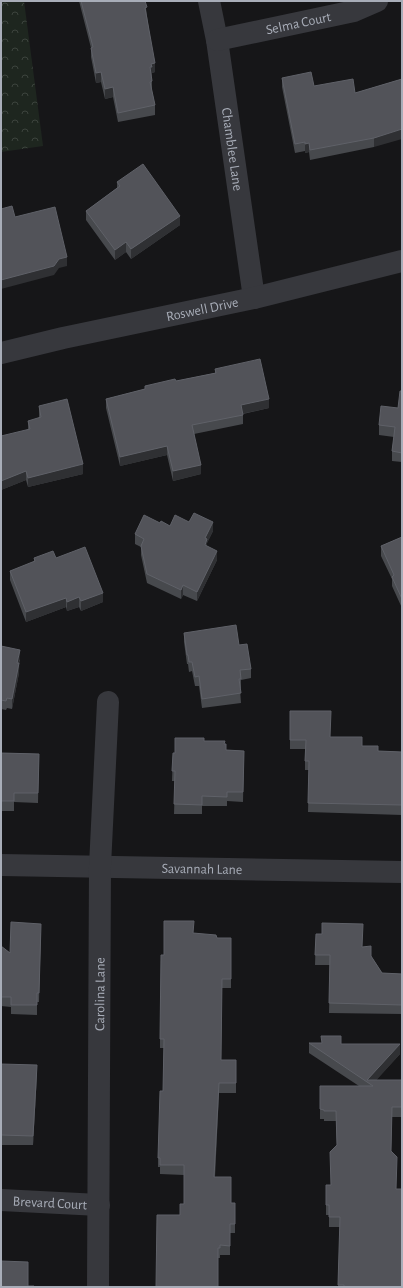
<svg xmlns="http://www.w3.org/2000/svg" width="403" height="1288" viewBox="0 0 403 1288" font-family="'Alegreya Sans',sans-serif">
<defs>
<pattern id="forest-crowns" width="20" height="18" patternUnits="userSpaceOnUse"><rect width="20" height="18" fill="#1e261f"/><path d="M2 6a3 3 0 1 1 6 0M12 15a3 3 0 1 1 6 0" fill="none" stroke="#3c433d"/></pattern>
</defs>
<rect width="100%" height="100%" fill="#161618"/>
<!-- forest -->
<polygon fill="url(#forest-crowns)" points="1,1 24,1 43,146 1,152"/>
<g fill="none" stroke-linecap="round" stroke-linejoin="round">
<!-- minor -->
<g stroke="#37383d" stroke-width="22">
<path id="s1" d="M209 1 217 40 254 298"/>
<path id="s2" d="M217 40 354 11 377 1"/>
<path id="s3" d="M1 353 63 338 254 298 402 261"/>
<path id="s4" d="M1 865 402 872"/>
<path id="s5" d="M1 1200 99 1205"/>
<path id="s6" d="M98 1287 100 866 108 702"/>
</g>
</g>
<!-- wall -->
<g fill="#47494d">
<polygon points="79,1 145,1 147,16 155,72 152,73 152,76 151,76 152,81 152,91 155,105 155,115 118,122 113,97 105,99 101,82 96,83 91,57 91,48"/>
<polygon points="282,78 314,86 355,93 402,79 374,147 310,160 309,152 305,153 305,151 295,153 282,87"/>
<polygon points="117,182 180,225 131,259 126,252 115,260 86,220 86,211 117,188"/>
<polygon points="215,369 269,408 243,414 243,424 194,434 201,474 173,481 167,455 120,466 106,408 106,399 145,389 145,386 176,381 215,373"/>
<polygon points="402,391 402,462 392,461 392,451 394,437 379,435 379,425 398,408"/>
<polygon points="39,406 83,474 28,487 26,480 1,490 28,430 28,421 39,418"/>
<polygon points="189,522 213,531 207,543 207,546 217,560 197,601 183,595 181,599 147,583 141,555 141,547 135,544 135,534 160,523 170,526"/>
<polygon points="402,537 402,608 392,586 392,579 381,556 381,546"/>
<polygon points="34,558 56,558 103,602 81,611 79,607 67,611 66,607 26,622 10,580 10,571 34,562"/>
<polygon points="184,633 239,645 251,669 251,678 241,680 241,688 240,689 241,703 202,708 199,686 195,686 192,671 189,672 188,664 187,664 184,642"/>
<polygon points="1,646 20,660 19,664 19,673 12,709 7,708 6,710 1,709"/>
<polygon points="290,711 330,737 378,751 402,752 402,815 308,812 309,770 305,770 305,749 290,749"/>
<polygon points="204,741 225,744 226,750 244,751 243,802 227,801 227,806 202,806 202,814 174,814 175,781 172,781 173,753 175,753"/>
<polygon points="1,753 39,754 38,803 14,802 14,811 1,811"/>
<polygon points="41,933 39,1002 37,1002 37,1015 11,1014 11,1007 1,1006 1,946 10,953"/>
<polygon points="194,933 217,938 231,938 231,988 222,988 221,1060 236,1060 236,1093 219,1093 215,1177 231,1203 235,1203 235,1233 230,1233 230,1255 220,1255 220,1258 218,1258 180,1215 184,1204 184,1175 160,1174 160,1167 158,1167 158,1158 163,1091 164,1048 160,1048 160,1039 164,955"/>
<polygon points="316,934 362,947 371,956 382,973 402,974 402,1014 329,1013 330,965 315,965"/>
<polygon points="309,1043 341,1044 400,1054 376,1080 402,1080 402,1117 392,1117 391,1151 396,1189 402,1189 402,1287 338,1287 340,1227 329,1227 329,1215 326,1215 326,1185 331,1185 337,1145 336,1121 324,1121 324,1119 320,1119 320,1086 359,1086 309,1053"/>
<polygon points="1,1064 37,1075 33,1145 1,1145"/>
</g>
<!-- shaded-wall -->
<g fill="#2f3033">
<polygon points="155,63 155,72 152,73 152,76 150,77 150,67 151,64"/>
<polygon points="101,72 101,82 96,83 96,73"/>
<polygon points="113,87 113,97 105,99 105,89"/>
<polygon points="402,129 402,139 374,147 374,138"/>
<polygon points="309,143 309,152 305,153 305,144"/>
<polygon points="180,216 180,225 131,259 131,249"/>
<polygon points="126,242 126,252 115,260 115,250"/>
<polygon points="67,257 67,266 59,268 54,275 1,289 1,280 59,259"/>
<polygon points="269,399 269,408 241,414 241,405"/>
<polygon points="167,446 167,455 120,466 120,457"/>
<polygon points="83,464 83,474 28,487 28,478"/>
<polygon points="201,465 201,474 173,481 173,471"/>
<polygon points="26,471 26,480 1,490 1,481"/>
<polygon points="213,522 213,531 207,543 207,548 205,554 205,538"/>
<polygon points="217,551 217,560 197,601 197,592"/>
<polygon points="183,585 183,595 181,599 181,590"/>
<polygon points="103,593 103,602 81,611 81,601"/>
<polygon points="79,597 79,607 67,611 67,602"/>
<polygon points="66,598 66,607 26,622 26,612"/>
<polygon points="20,650 19,673 12,709 12,699 17,663"/>
<polygon points="400,1044 400,1054 372,1085 367,1080"/>
<polygon points="37,1065 37,1075 33,1145 33,1136"/>
<polygon points="219,1083 219,1093 214,1187 214,1177"/>
</g>
<!-- building -->
<g fill="#525359" stroke="#5f6168">
<polygon points="81,1 145,1 147,7 145,8 155,63 151,64 152,67 150,67 152,81 150,82 155,105 118,113 113,87 105,89 101,72 96,73 91,48 93,47"/>
<polygon points="311,72 314,86 353,79 355,93 402,79 402,129 374,138 310,150 309,143 305,144 305,142 295,144 282,78"/>
<polygon points="143,164 180,216 131,249 126,242 115,250 86,211 120,186 117,182"/>
<polygon points="12,206 15,217 55,207 67,257 59,259 54,266 1,280 1,209"/>
<polygon points="260,359 269,399 241,405 243,415 192,425 201,465 173,471 167,446 120,457 106,399 145,389 145,386 175,379 176,381 216,373 215,369"/>
<polygon points="400,391 402,391 402,453 392,451 395,427 379,425 381,406 398,408"/>
<polygon points="67,399 83,464 28,478 26,471 1,481 1,436 30,429 28,421 41,417 39,406"/>
<polygon points="194,513 213,522 205,538 207,539 205,545 217,551 197,592 183,585 181,590 147,574 141,546 144,539 135,534 144,515 160,523 161,521 170,526 175,515 189,522"/>
<polygon points="402,537 402,599 392,577 394,575 381,546"/>
<polygon points="85,547 103,593 81,601 79,597 67,602 66,598 26,612 10,571 35,561 34,558 53,551 56,558"/>
<polygon points="236,625 239,645 247,644 251,669 240,670 241,679 239,679 241,693 202,699 199,676 195,677 192,662 189,662 188,655 187,655 184,633"/>
<polygon points="1,646 20,650 17,663 19,663 12,699 7,698 6,701 1,700"/>
<polygon points="290,711 331,711 330,737 362,737 362,746 378,746 378,751 402,752 402,805 308,803 309,761 305,761 306,740 290,740"/>
<polygon points="175,738 204,738 204,741 225,741 224,744 226,744 226,750 244,751 243,792 227,792 227,797 202,796 202,805 174,804 175,771 172,771 173,753 175,753"/>
<polygon points="1,753 39,754 38,793 14,793 14,801 1,801"/>
<polygon points="164,921 194,921 193,933 216,935 217,938 231,938 231,979 222,979 221,1060 236,1060 236,1083 219,1083 214,1177 231,1177 231,1203 235,1203 235,1224 230,1224 230,1246 220,1245 220,1248 218,1248 218,1287 156,1287 157,1215 180,1215 180,1204 184,1204 184,1165 160,1165 160,1158 158,1158 160,1091 163,1091 164,1039 160,1039 161,955 164,955"/>
<polygon points="11,922 41,924 39,993 37,993 37,1005 11,1005 11,997 1,997 1,946 10,953"/>
<polygon points="322,923 363,924 362,947 371,946 371,956 382,973 402,974 402,1005 329,1003 330,955 315,955 316,934 322,934"/>
<polygon points="321,1036 341,1036 341,1044 400,1044 367,1080 402,1080 402,1107 392,1107 391,1151 397,1157 396,1189 402,1189 402,1286 401,1286 401,1287 344,1287 344,1285 338,1285 340,1217 329,1217 329,1205 326,1205 326,1185 331,1185 330,1152 337,1145 336,1111 324,1111 324,1110 320,1109 320,1086 373,1086 309,1043 322,1043"/>
<polygon points="1,1064 37,1065 33,1136 1,1135"/>
<polygon points="1,1261 28,1262 28,1286 34,1286 34,1287 1,1287"/>
</g>
<g text-anchor="middle" stroke-width="3" stroke-linejoin="round" paint-order="stroke">
<!-- street labels -->
<g font-size="14" fill="#a8adb8" stroke="#111113">
<text dy="5" stroke="none"><textPath href="#s2" startOffset="83">Selma Court</textPath></text>
<text dy="5" stroke="none"><textPath href="#s1" startOffset="150">Chamblee Lane</textPath></text>
<text dy="5" stroke="none"><textPath href="#s3" startOffset="206">Roswell Drive</textPath></text>
<text dy="5" stroke="none"><textPath href="#s4" startOffset="201">Savannah Lane</textPath></text>
<text dy="5" stroke="none"><textPath href="#s6" startOffset="293">Carolina Lane</textPath></text>
<text dy="5" stroke="none"><textPath href="#s5" startOffset="49">Brevard Court</textPath></text>
</g>
</g>
<!-- border -->
<rect width="403" height="1288" fill="none" stroke="#a8adb8" stroke-width="4"/>
</svg>
